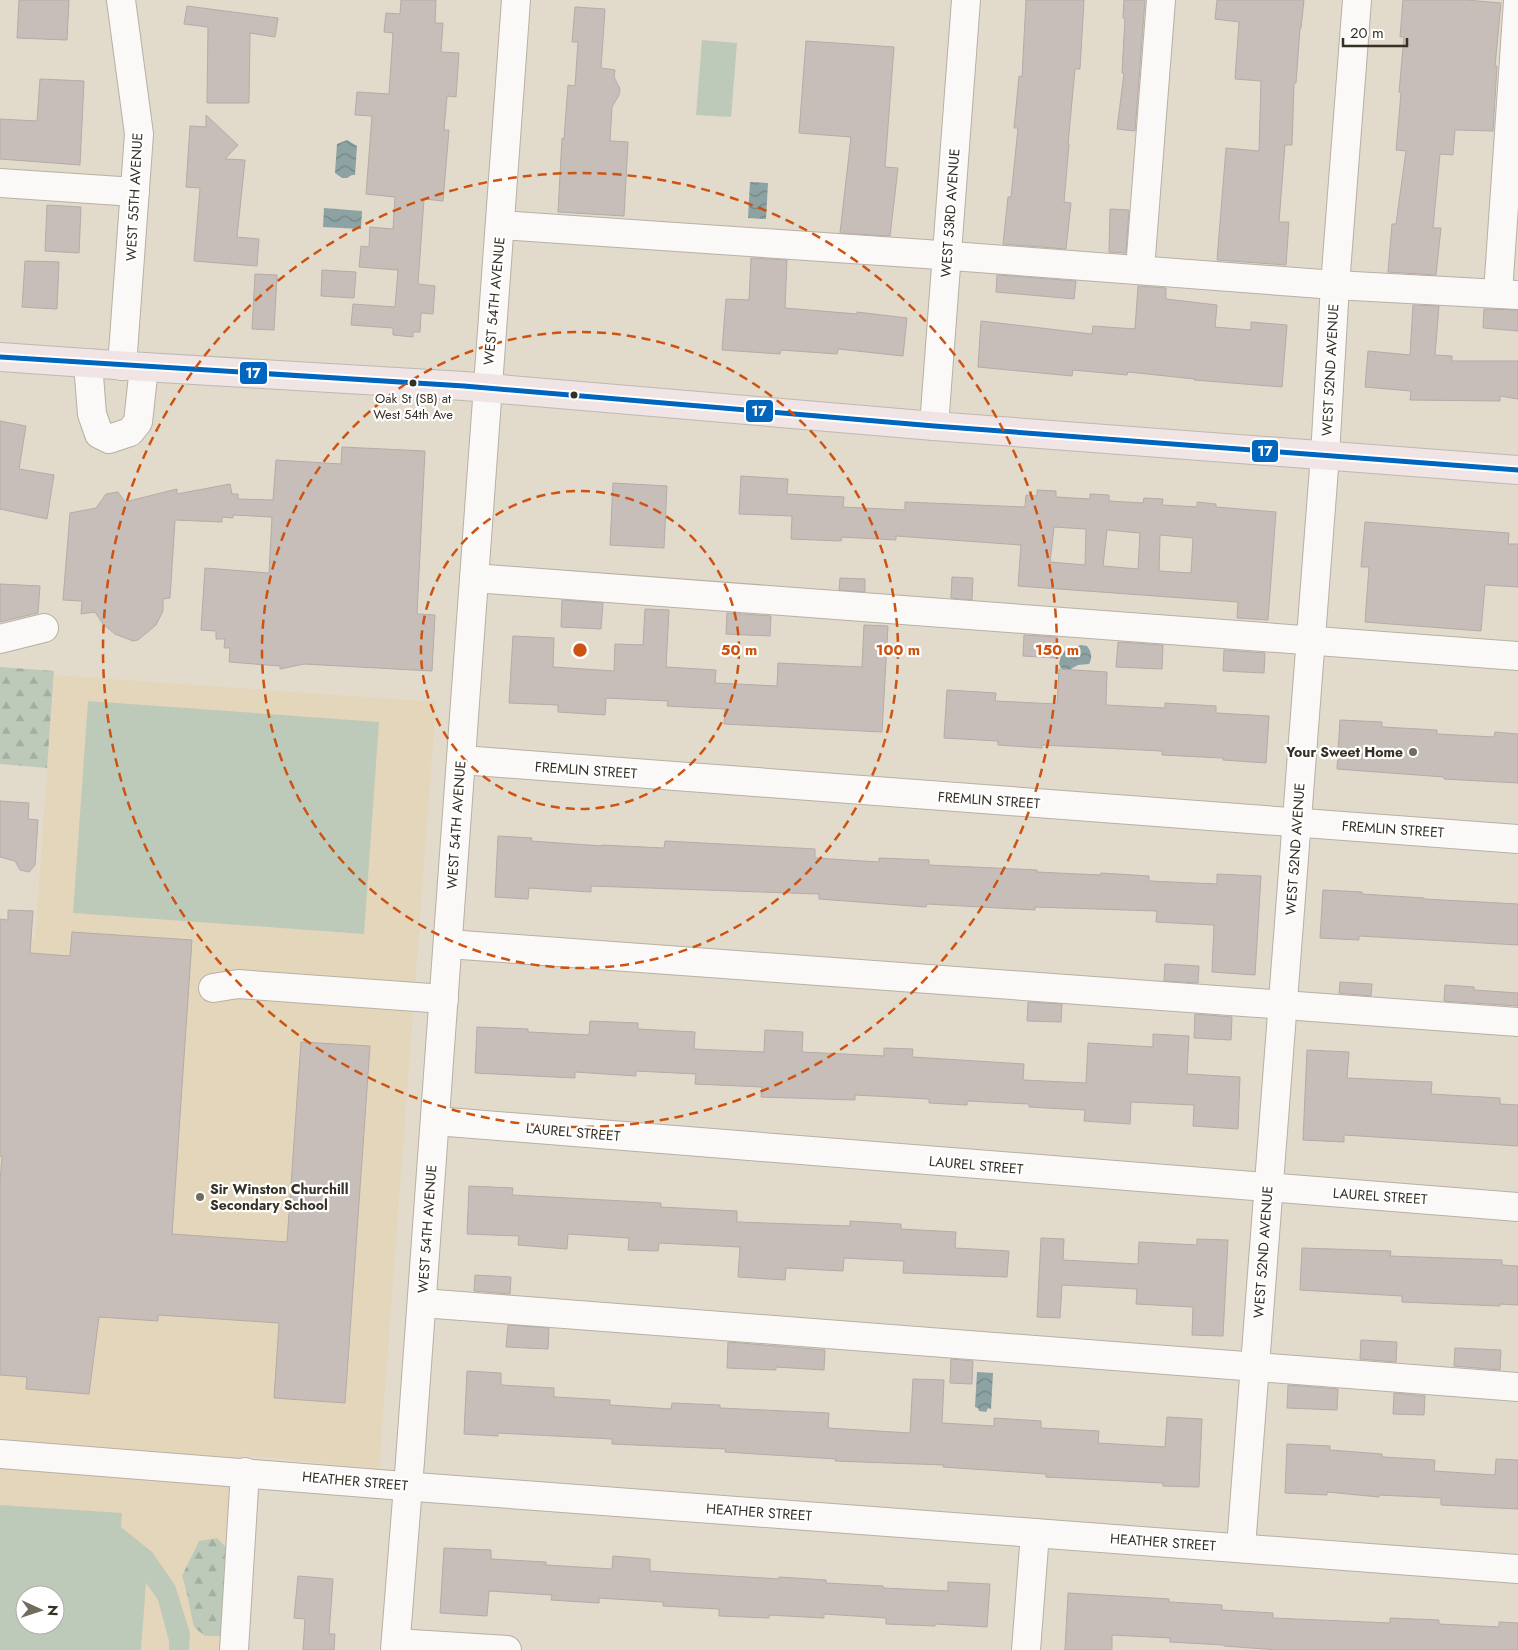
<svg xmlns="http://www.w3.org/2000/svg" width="1518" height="1650" viewBox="0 0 1518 1650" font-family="Jost,sans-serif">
<defs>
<pattern id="forest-firs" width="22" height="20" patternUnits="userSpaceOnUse" patternTransform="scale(1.25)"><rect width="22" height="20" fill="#becab9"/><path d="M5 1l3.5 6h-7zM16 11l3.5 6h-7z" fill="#a4ae9f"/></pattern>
<pattern id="water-waves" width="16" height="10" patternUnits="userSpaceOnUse" patternTransform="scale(1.25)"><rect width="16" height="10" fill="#8da3a3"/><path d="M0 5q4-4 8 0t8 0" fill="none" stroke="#748585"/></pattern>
</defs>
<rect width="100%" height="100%" fill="#e2daca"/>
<!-- built -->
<path fill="#e4d6ba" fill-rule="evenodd" d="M54 675 436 702 379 1469 242 1455 230 1650H0V937L35 939ZM25 1595H55V1625H25Z"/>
<!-- grass -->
<g fill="#becab9" fill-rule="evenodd">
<polygon points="702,40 737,43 731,117 696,115"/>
<polygon points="88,701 379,722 364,934 73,913"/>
<path d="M0 1505 122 1513 121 1527 152 1552 175 1585 190 1633 189 1650H169V1641L158 1600 146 1583 141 1650H0ZM25 1595H55V1625H25Z"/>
</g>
<!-- forest -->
<g fill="url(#forest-firs)">
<polygon points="0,667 54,671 47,768 0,764"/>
<path d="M217 1538 227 1548 224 1636H205L194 1627C190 1610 188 1593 182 1576L199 1541Z"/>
</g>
<!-- water -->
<g fill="url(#water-waves)">
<polygon points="347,140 357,146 355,175 352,175 347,178 342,178 335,173 337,144"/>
<polygon points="750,182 768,183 766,219 748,218"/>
<polygon points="324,208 362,211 361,229 323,227"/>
<path d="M1081 645 1087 646C1091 651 1093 658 1089 664L1078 665 1067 671 1061 668 1059 664C1063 646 1066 651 1081 645Z"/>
<polygon points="977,1372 993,1373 991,1409 988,1408 986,1412 979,1411 978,1408 975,1407"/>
</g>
<!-- building -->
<g fill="#c7beba" stroke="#b5aba8" fill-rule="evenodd">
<polygon points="19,0 69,0 67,40 17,38"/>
<polygon points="401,0 436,0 435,23 443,23 441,52 459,53 456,97 447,96 444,130 449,130 443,201 424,199 418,284 435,286 433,314 421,313 420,332 413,332 413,337 393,335 393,328 351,325 353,304 395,307 398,270 359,267 361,246 369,247 370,227 393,229 395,197 366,194 372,116 355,115 357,92 389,94 393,33 384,32 386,13 400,14"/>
<polygon points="1026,0 1084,0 1080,69 1075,69 1068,144 1069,144 1064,202 1071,203 1066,249 1003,244 1008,197 1011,197 1018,128 1014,128 1019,76 1022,77"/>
<polygon points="1124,0 1145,0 1135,131 1117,129 1124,73 1122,73 1125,18 1123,18"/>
<polygon points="1217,0 1304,0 1301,28 1300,28 1296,83 1294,83 1292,145 1285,145 1279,222 1289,222 1286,265 1217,260 1226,148 1259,151 1261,81 1235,79 1239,22 1215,19"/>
<polygon points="1403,0 1466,0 1501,3 1495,66 1497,66 1493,131 1455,130 1453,155 1440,154 1433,228 1441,228 1436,275 1388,272 1392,224 1396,224 1406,151 1396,150 1401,93 1399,92 1404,37 1400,37"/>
<polygon points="187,6 278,18 275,37 250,33 249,103 207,103 208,27 184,24"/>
<polygon points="575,7 605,9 601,68 615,70 614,77 620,89 619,95 612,107 610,141 628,142 624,216 558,212 562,138 564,139 568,85 575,86 578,42 572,42"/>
<polygon points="806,41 894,47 885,167 898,168 890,236 840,233 851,137 799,133"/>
<polygon points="40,79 84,81 80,165 0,159 0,119 37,121"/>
<polygon points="206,115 238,145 225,159 245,160 237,237 259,239 257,266 194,261 200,188 186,187 190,126 206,127"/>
<polygon points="47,205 81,207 79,253 45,251"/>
<polygon points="1110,209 1129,210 1126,253 1109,252"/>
<polygon points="751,258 787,260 785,308 857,314 857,312 907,318 903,356 838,349 837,354 781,350 780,354 722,350 726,299 749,300"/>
<polygon points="25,261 59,262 57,309 22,307"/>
<polygon points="322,270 356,272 354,298 321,296"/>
<polygon points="255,274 277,275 274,330 252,329"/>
<polygon points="997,275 1076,281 1074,299 996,292"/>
<polygon points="1138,286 1166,288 1166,299 1217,305 1215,327 1251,330 1251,322 1287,325 1282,387 1194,380 1195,379 1128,372 1127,375 1073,370 1072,376 978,367 981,321 1092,334 1093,326 1135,329"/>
<polygon points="1413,305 1439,306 1435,355 1452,356 1452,361 1518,361 1518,399 1500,396 1500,401 1410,400 1411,391 1365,387 1368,351 1410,355"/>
<polygon points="1484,309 1518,310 1518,331 1483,328"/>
<polygon points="0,421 26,426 19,469 54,475 47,519 0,509"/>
<polygon points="342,447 425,451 417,614 435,615 432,671 304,664 280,669 280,666 229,662 230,648 224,648 225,639 216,639 216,631 201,630 205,568 269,573 272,517 233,515 233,518 222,517 222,522 175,520 170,598 163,599 163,611 156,625 138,640 133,641 115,634 103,624 95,612 81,614 82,601 63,600 70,513 96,508 106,494 118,492 125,502 177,489 177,494 230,484 232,494 238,494 238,499 273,500 276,460 341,464"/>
<path d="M741 476 788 479 787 494 844 497 843 507 905 510V502L1025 507 1026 495 1037 496V490L1056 491V497L1090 499V494L1109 495V501L1143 503 1144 498 1163 499 1162 505 1197 507V502L1216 504V507L1276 512 1268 620 1237 618 1238 602 1018 586 1021 545 896 536V540L842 537 841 541 791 539 792 516 739 514ZM1054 527 1086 529 1085 565 1050 562ZM1107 530 1140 533 1138 569 1103 566ZM1160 535 1193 538 1191 573 1159 571Z"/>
<polygon points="613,483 667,486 664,548 610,545"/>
<polygon points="1365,522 1509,533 1508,544 1518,544 1518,587 1485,585 1481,631 1365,622 1369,567 1361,567"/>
<polygon points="952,577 973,578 972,600 951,598"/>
<polygon points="840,578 865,579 865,592 839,590"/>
<polygon points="0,584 40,586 38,613 0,622"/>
<polygon points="562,600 603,603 601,629 561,627"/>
<polygon points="645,609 669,610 666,667 716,670 715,683 777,686 778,663 862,667 864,625 888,626 882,732 724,724 725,709 667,706 668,701 606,698 605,715 558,712 558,705 509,703 513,636 554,638 553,667 614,671 615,644 643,645"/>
<polygon points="727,613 771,616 770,636 726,634"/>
<polygon points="1024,635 1057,637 1056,658 1023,656"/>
<polygon points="1118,642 1163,645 1162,669 1116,667"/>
<polygon points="1224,650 1265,653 1264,673 1223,671"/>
<polygon points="1059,669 1107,672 1106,705 1165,708 1165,703 1216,706 1216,713 1269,716 1266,763 1223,760 1223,758 1162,755 1162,751 1042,745 1042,748 998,745 998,741 944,738 947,690 996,693 995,701 1057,704"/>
<polygon points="1340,720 1382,722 1382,727 1437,730 1437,734 1494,737 1495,732 1518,734 1518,783 1444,779 1444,777 1337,769"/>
<polygon points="0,801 29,803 28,819 38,820 35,865 29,872 20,870 15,861 0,857"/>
<polygon points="498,836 532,838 531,841 602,846 602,845 664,848 665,841 815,849 815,858 879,862 879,858 929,860 929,865 1037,870 1037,872 1100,875 1101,873 1149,876 1149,881 1217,884 1217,874 1261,876 1255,975 1212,972 1214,925 1156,922 1157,911 1035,907 1035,910 927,904 926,907 819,899 819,894 591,886 591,892 529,888 528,899 495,897"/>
<polygon points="1323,890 1362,892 1362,894 1424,898 1424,899 1518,904 1518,945 1359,936 1359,940 1320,938"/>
<polygon points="8,910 33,911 30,953 70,956 72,932 192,940 172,1234 287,1242 301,1042 370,1046 345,1403 274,1398 279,1323 158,1315 158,1321 99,1317 89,1394 26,1389 27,1377 0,1375 0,1182 2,1156 0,1156 0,919 8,920"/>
<polygon points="1165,964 1199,966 1198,983 1164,981"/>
<polygon points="1340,982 1372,984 1371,996 1339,993"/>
<polygon points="1445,985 1474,987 1474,990 1518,993 1518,1006 1444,1001"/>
<polygon points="1028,1002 1062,1004 1061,1022 1027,1021"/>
<polygon points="1195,1014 1232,1017 1231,1040 1194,1038"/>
<polygon points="590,1021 638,1023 638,1029 695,1032 694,1049 764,1052 765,1030 803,1032 802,1052 884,1056 884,1048 913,1049 912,1057 1024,1064 1023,1080 1086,1083 1088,1043 1153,1047 1153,1034 1189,1036 1187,1074 1240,1077 1238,1129 1193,1126 1194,1105 1131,1102 1130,1124 1084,1121 1085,1110 1029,1107 1029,1104 967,1101 967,1105 929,1103 929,1099 855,1095 855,1100 761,1097 762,1087 695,1084 696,1074 636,1071 636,1076 575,1072 575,1078 475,1073 477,1027 528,1029 528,1032 589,1035"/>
<polygon points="1307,1050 1349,1052 1347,1078 1432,1082 1431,1094 1500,1098 1500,1104 1518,1105 1518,1146 1344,1135 1344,1142 1303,1140"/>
<polygon points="469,1186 513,1188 512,1195 661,1203 661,1207 737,1211 737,1222 850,1226 850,1221 901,1224 901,1229 956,1232 955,1248 1009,1251 1007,1277 903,1273 904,1261 844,1258 843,1271 786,1268 785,1280 738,1277 740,1247 659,1243 658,1251 628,1250 629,1238 568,1234 567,1249 518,1245 519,1236 467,1234"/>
<polygon points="1041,1238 1064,1239 1063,1260 1138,1264 1139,1242 1197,1245 1197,1239 1228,1240 1223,1336 1192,1335 1193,1307 1136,1304 1137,1289 1062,1285 1060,1318 1037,1317"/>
<polygon points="1302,1248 1391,1251 1390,1256 1502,1260 1502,1265 1518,1266 1518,1305 1500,1304 1500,1306 1402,1302 1402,1296 1300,1290"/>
<polygon points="475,1275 511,1277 510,1294 474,1291"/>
<polygon points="508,1325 549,1328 548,1349 506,1347"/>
<polygon points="1361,1340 1397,1342 1396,1362 1360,1359"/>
<polygon points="728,1342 825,1350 824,1370 776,1367 776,1370 727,1368"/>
<polygon points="1455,1348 1501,1350 1500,1370 1454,1366"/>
<polygon points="951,1359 973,1361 972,1384 950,1383"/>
<polygon points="467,1371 501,1373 501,1385 554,1388 554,1397 610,1400 610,1405 671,1409 672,1403 720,1405 720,1408 829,1413 828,1428 910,1433 913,1379 944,1380 942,1423 994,1426 994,1418 1041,1421 1041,1428 1099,1431 1098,1443 1165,1447 1167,1417 1202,1419 1199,1487 1163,1486 1163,1483 1046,1477 1046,1474 943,1467 944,1465 835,1461 836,1459 725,1452 726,1449 612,1444 612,1439 498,1433 498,1436 464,1434"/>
<polygon points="1288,1385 1338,1389 1337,1410 1287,1408"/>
<polygon points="1394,1393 1425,1396 1424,1415 1393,1414"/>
<polygon points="1287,1444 1330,1446 1330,1450 1382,1454 1382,1457 1435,1460 1434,1471 1495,1475 1496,1459 1518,1460 1518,1509 1441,1505 1441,1498 1379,1495 1379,1497 1327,1492 1327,1495 1285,1493"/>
<polygon points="444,1548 491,1550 491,1559 546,1562 546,1565 612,1569 613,1556 650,1559 650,1571 779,1579 779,1577 826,1580 826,1583 883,1586 883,1588 948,1591 948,1582 990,1584 987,1627 935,1624 935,1626 886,1624 886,1618 824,1614 824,1618 769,1615 769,1618 719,1616 719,1609 663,1606 663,1602 599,1598 599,1603 551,1600 552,1595 489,1591 487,1616 440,1613"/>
<polygon points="298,1576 333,1579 329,1634 335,1634 334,1650 303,1650 305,1619 294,1618"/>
<polygon points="1068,1593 1169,1599 1169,1602 1222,1605 1222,1610 1273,1613 1273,1618 1390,1623 1390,1618 1439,1620 1439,1624 1499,1627 1499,1622 1518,1623 1518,1650 1278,1650 1224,1646 1224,1645 1170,1642 1170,1638 1112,1635 1112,1650 1065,1650"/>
</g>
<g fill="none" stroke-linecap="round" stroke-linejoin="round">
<defs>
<g id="minor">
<polyline points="121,0 139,134 122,366"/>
<polyline points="0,183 135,192"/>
<polyline points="500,225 925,254 1335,285 1518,295"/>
<polyline points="1140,269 1161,0"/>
<polyline points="1498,293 1518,1"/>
<polyline points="88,363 92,414 99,434 109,439 130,432 138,422 144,367"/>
<polyline points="934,426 966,0"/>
<polyline points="474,578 1518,656"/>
<polyline points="0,639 44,628"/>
<polyline points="461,760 1518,839"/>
<polyline points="448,944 1518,1022"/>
<polyline points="213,988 238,984 444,999"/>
<polyline points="435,1121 1518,1207"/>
<polyline points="422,1303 1518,1387"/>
<polyline points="0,1454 429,1488 1518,1569"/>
<polyline points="1241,1547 1325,455 1335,285 1357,0"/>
<polyline points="396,1643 507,1650"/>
<polyline points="234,1650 245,1472"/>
<polyline points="395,1650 410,1461 516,0"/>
<polyline points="1026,1650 1035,1533"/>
</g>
<polyline id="major" points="0,357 144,367 464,386 934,426 1518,470"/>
</defs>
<!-- minor casing -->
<use href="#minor" stroke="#b7b0a4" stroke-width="30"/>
<!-- major casing -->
<use href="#major" stroke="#bdb9b1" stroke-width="30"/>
<!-- minor -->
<use href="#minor" stroke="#fbf9f7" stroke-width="28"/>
<!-- major -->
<use href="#major" stroke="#f0e4e5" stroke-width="28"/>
<defs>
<polyline id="bus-1" points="0,357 464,386 934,426 1518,470"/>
</defs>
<!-- bus-1 casing -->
<use href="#bus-1" stroke="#fff" stroke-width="9"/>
<!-- bus-1 -->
<use href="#bus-1" stroke="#0065bd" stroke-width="5"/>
</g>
<!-- distance rings -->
<g fill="none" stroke="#cd5310" stroke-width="2.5" stroke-dasharray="9 6">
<circle cx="580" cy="650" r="159"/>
<circle cx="580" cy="650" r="318"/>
<circle cx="580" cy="650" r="477"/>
</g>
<!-- markers -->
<g fill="#363125" stroke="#fff" stroke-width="2">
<circle cx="413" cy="383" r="4.5"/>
<circle cx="574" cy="395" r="4.5"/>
</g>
<g fill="#726c5f" stroke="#fff" stroke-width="2">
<circle cx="1413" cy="752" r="5"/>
<circle cx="200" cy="1197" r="5"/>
</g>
<g text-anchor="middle" stroke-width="4.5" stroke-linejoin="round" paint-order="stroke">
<!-- bus labels -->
<g font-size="13" fill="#363125" stroke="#fff">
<text x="413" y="403">Oak St (SB) at<tspan x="413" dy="16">West 54th Ave</tspan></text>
</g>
<!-- street labels -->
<g font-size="14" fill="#363125" stroke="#fff">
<text transform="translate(134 197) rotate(-87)" y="5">WEST 55TH AVENUE</text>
<text transform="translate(950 213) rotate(-86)" y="5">WEST 53RD AVENUE</text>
<text transform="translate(494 301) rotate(-85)" y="5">WEST 54TH AVENUE</text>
<text transform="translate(1330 370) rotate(-87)" y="5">WEST 52ND AVENUE</text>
<text transform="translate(586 770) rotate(4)" y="5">FREMLIN STREET</text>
<text transform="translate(989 800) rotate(4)" y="5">FREMLIN STREET</text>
<text transform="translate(456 825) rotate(-86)" y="5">WEST 54TH AVENUE</text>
<text transform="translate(1393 829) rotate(4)" y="5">FREMLIN STREET</text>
<text transform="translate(1295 849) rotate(-86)" y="5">WEST 52ND AVENUE</text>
<text transform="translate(573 1132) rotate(5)" y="5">LAUREL STREET</text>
<text transform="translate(976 1165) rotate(5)" y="5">LAUREL STREET</text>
<text transform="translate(1380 1196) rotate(4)" y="5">LAUREL STREET</text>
<text transform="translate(427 1229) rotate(-86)" y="5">WEST 54TH AVENUE</text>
<text transform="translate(1263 1252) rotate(-86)" y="5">WEST 52ND AVENUE</text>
<text transform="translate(355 1481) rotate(5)" y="5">HEATHER STREET</text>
<text transform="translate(759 1512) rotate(4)" y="5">HEATHER STREET</text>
<text transform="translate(1163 1542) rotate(4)" y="5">HEATHER STREET</text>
</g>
<!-- poi labels -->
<g font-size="14" font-weight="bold" fill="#363125" stroke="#fff" text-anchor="end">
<text x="1403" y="757">Your Sweet Home</text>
<text x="210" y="1194" text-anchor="start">Sir Winston Churchill<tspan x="210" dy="16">Secondary School</tspan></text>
</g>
</g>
<circle cx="580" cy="650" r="8" fill="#cd5310" stroke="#fff" stroke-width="2.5"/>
<g font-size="15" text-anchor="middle" font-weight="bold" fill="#cd5310" stroke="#fff" stroke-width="4.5" stroke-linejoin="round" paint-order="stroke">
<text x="739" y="655">50 m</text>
<text x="898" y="655">100 m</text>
<text x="1057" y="655">150 m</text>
</g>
<g stroke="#fff" stroke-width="2">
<rect x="239" y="361" width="29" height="24" rx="5" fill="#0065bd"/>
<rect x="745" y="399" width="29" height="24" rx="5" fill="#0065bd"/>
<rect x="1251" y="439" width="28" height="24" rx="5" fill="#0065bd"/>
</g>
<g font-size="14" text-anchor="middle" font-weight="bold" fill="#fff">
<text x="253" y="378">17</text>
<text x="759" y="416">17</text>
<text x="1265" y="456">17</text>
</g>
<!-- north arrow -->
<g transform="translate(40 1610) rotate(93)"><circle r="24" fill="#ffffff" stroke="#afada8"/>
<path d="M0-4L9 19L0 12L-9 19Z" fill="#726c5f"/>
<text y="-8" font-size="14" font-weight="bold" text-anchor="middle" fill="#363125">N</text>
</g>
<!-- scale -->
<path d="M1343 38v8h64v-8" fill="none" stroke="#363125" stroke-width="2.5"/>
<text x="1350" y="38" font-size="15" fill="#363125" stroke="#ffffff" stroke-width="4" paint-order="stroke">20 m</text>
</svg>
